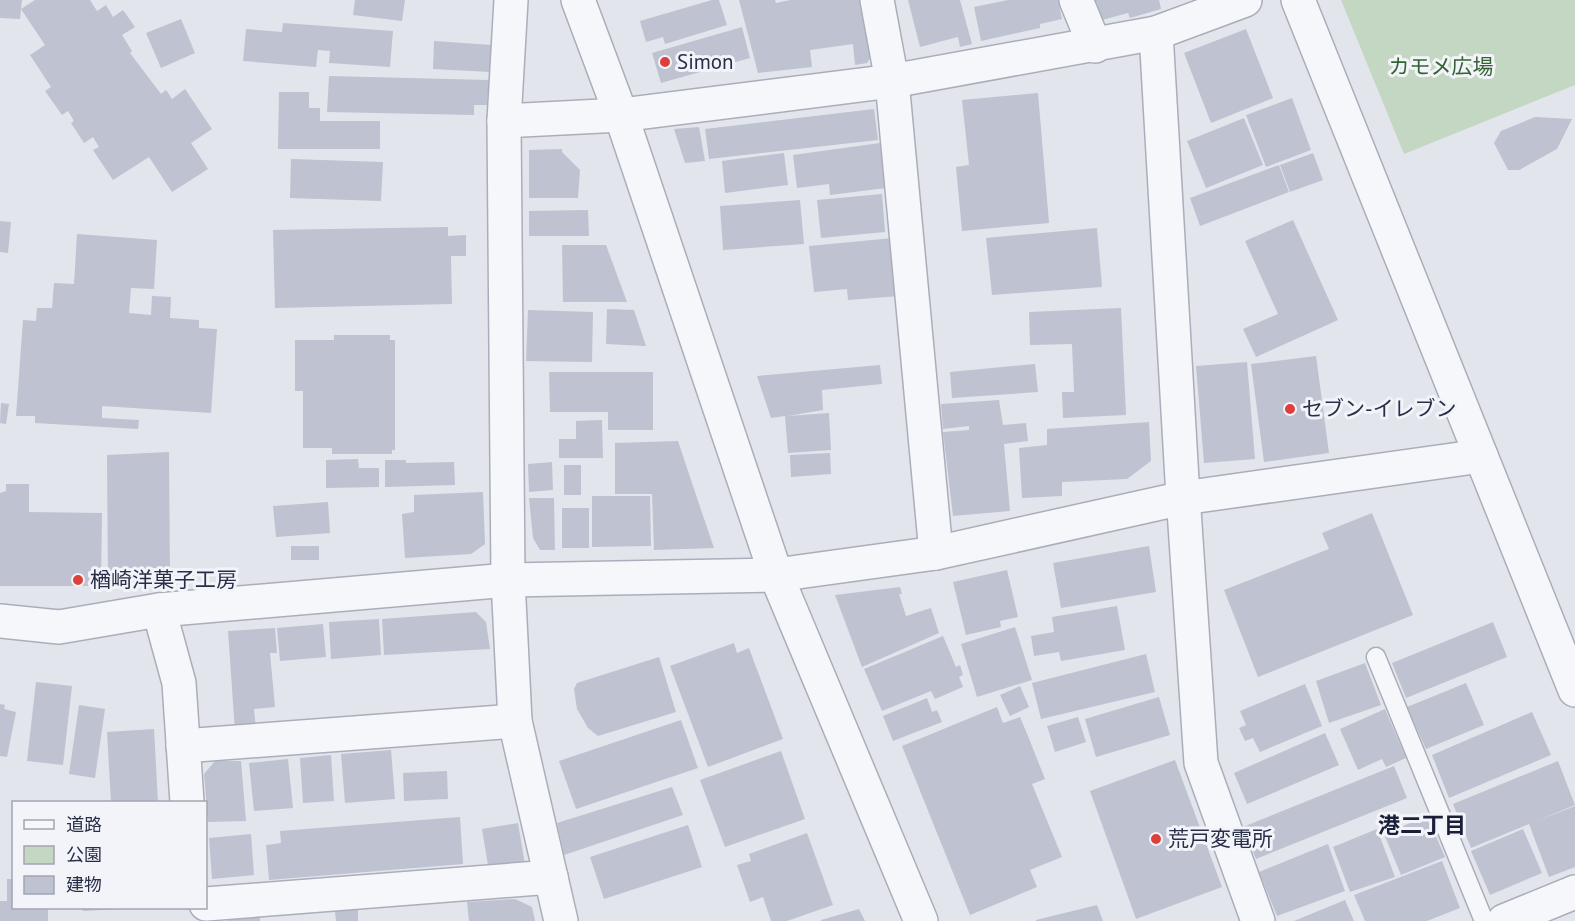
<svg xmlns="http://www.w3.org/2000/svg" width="1575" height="921" viewBox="0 0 1575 921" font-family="'PT Sans','Noto Sans JP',sans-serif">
<rect width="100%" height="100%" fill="#e3e5ec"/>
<!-- green -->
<polygon fill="#c4d7c3" points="1341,0 1575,0 1575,85 1404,154"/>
<!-- building -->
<g fill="#bfc2d0">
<polygon points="0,0 22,0 21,9 35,0 90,0 97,11 106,5 113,17 123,10 135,27 122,35 132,51 130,53 161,94 166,90 172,99 185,89 212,129 191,143 208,169 172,192 149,157 113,180 93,150 99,147 93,137 84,143 71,123 74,121 68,111 62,115 45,91 51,87 30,55 45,45 21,9 20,19 0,18"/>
<polygon points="355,0 405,0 402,21 353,15"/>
<polygon points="712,0 719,0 727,25 665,44 663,37 646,42 640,21"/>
<polygon points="739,0 775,0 776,3 790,0 864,0 875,51 867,63 855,65 853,44 810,50 812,67 758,73"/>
<polygon points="908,0 960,0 972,44 960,47 958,37 920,47"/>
<polygon points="1008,0 1058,0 1062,19 1040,24 1040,28 981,41 974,7"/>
<polygon points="1092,0 1159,0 1161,9 1130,18 1128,13 1102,20 1097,3 1093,3"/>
<polygon points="181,19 195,53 161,68 146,33"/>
<polygon points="283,23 393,31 390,67 329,63 330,51 318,50 316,67 243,61 246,29 282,32"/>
<polygon points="742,27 750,58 661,83 652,53"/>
<polygon points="1246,29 1273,98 1211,123 1184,53"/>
<polygon points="434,41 492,45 490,72 433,69"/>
<polygon points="329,76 489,80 487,105 474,105 474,115 327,112"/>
<polygon points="279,92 309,92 309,108 320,108 320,121 380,121 380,149 278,149"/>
<polygon points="1038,93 1049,223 962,231 956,167 969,165 962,100"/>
<polygon points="1292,98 1311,150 1266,167 1246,115"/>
<polygon points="874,109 878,140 709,159 705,129"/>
<polygon points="1535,117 1572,119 1557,149 1519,170 1508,170 1494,143 1501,131"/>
<polygon points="1244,118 1263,165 1206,188 1187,141"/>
<polygon points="699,127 705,161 685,163 674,129"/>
<polygon points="880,143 886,188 830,195 829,184 797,188 793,155"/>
<polygon points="562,149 562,152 580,170 578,198 529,198 529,150"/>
<polygon points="784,153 788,185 725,193 722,161"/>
<polygon points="1313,153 1323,180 1290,192 1280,165"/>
<polygon points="291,159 383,162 381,201 290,198"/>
<polygon points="1279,165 1289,192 1200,226 1190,198"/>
<polygon points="882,194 885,232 821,238 817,200"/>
<polygon points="800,200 804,244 723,250 720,206"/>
<polygon points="588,210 589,236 529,236 529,211"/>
<polygon points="1293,220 1338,320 1256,357 1243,329 1278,314 1245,241"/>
<polygon points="0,221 11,222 8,253 0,252"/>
<polygon points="448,227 448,236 466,235 466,256 451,256 452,304 275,308 273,230"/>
<polygon points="1097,228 1102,287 992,295 986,238"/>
<polygon points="77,234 157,240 154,289 131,288 129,313 151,315 152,296 171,297 170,318 199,320 199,328 217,329 211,413 102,406 102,418 139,420 138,429 35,423 35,416 16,416 23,320 36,321 37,308 52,308 54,283 74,284"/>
<polygon points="893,238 899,296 848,300 847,289 814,292 809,246"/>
<polygon points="562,245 606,245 627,302 563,302"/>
<polygon points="1121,308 1126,415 1063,418 1062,392 1074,392 1072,344 1030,345 1029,312"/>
<polygon points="607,309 634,310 646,346 606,344"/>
<polygon points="528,310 593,312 592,362 526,361"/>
<polygon points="334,335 390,335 390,340 395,340 395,450 392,450 392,454 332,454 332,448 303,448 303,391 295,391 295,340 334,340"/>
<polygon points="1316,356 1329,453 1264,462 1251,364"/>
<polygon points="1247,362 1255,459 1204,463 1196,366"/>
<polygon points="1035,364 1038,392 952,398 950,372"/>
<polygon points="880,365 882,384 822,390 823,410 788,416 829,413 831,450 788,453 785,416 771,418 757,376"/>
<polygon points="549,372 653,372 653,430 608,430 608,412 550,412"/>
<polygon points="999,400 1003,425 1026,423 1028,441 1004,444 1010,511 953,516 943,432 969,430 969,426 943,429 941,404"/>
<polygon points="1,403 9,404 6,424 0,423"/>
<polygon points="602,420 603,458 559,458 559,439 576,439 576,421"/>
<polygon points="1149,422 1151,461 1127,479 1062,482 1062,496 1022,498 1019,448 1047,445 1047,429"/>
<polygon points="678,441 694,489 714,548 654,550 652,494 615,494 615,443"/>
<polygon points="169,452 170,582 108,588 107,455"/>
<polygon points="830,453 831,474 791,477 790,455"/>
<polygon points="358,459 359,468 379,468 379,487 326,488 326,460"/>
<polygon points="385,460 406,460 406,463 454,462 455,485 385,487"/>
<polygon points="552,462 553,490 529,492 528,464"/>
<rect x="564" y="465" width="17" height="30"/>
<polygon points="6,484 29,484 29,512 102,513 101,586 0,586 0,493 6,491"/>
<polygon points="483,492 485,544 471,554 405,558 402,514 414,512 414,495"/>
<polygon points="592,496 650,496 651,546 592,547"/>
<polygon points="529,498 554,498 555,550 540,550 533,538"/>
<polygon points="328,502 330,533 276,537 273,506"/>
<rect x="562" y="508" width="27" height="40"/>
<polygon points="1372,513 1413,615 1258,677 1224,590 1329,549 1322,533"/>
<rect x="291" y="546" width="28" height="14"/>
<polygon points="1149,546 1156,592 1061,608 1053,563"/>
<polygon points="1007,570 1018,617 1000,621 1001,627 966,635 953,582"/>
<polygon points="900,587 902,594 899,594 906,616 931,608 939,633 862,667 835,595"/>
<polygon points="1117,606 1125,650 1061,661 1059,652 1034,656 1031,636 1054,632 1052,617"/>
<polygon points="476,612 486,622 490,649 384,655 382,619"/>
<polygon points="379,619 381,655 331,659 329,622"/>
<polygon points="1493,622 1507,657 1406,698 1392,663"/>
<polygon points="323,624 326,657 280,661 277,628"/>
<polygon points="1015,627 1032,680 977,697 961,644"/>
<polygon points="275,628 277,653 270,653 275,707 254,709 256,729 235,731 228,631"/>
<polygon points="943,636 956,667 960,665 963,675 959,677 963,687 935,699 931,691 882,711 864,669"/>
<polygon points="734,643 737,653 749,648 783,739 708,767 670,666"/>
<polygon points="1146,654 1155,692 1041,719 1032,683"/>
<polygon points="659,657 676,712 598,736 588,728 577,709 574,689 577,683"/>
<polygon points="1365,663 1381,705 1329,723 1316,681"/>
<polygon points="36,682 72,686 63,765 27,761"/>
<polygon points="1466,683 1484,725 1426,749 1407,707"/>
<polygon points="1305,684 1322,726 1260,752 1253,738 1245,741 1239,728 1246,725 1240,711"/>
<polygon points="1020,686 1029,707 1010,716 1000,695"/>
<polygon points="1159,697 1170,735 1096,757 1085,719"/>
<polygon points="927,698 932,712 937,710 942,722 893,741 883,716"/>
<polygon points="0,704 5,705 4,709 16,712 7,757 0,756"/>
<polygon points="79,705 105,709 95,778 69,774"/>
<polygon points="997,707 1003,723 1020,717 1028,736 1045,779 1032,784 1062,857 1030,870 1037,887 970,915 902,746"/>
<polygon points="1385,709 1406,758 1386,767 1382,759 1358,770 1340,729"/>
<polygon points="1532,712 1551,755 1449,798 1432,755"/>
<polygon points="1078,717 1086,742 1055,752 1047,726"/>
<polygon points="681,720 698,768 576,809 559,761"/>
<polygon points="154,729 158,802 111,802 107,732"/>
<polygon points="1325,733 1339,765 1247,804 1234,773"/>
<polygon points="391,750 395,799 345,803 341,754"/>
<polygon points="781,751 805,819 725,847 700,780"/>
<polygon points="331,755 334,801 303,803 300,758"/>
<polygon points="288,759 293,808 254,811 249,763"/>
<polygon points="1175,760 1222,887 1136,919 1090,791"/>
<polygon points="215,761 241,761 246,821 208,822 204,774"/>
<polygon points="1558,761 1575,805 1534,822 1575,806 1575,867 1549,877 1529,824 1471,848 1453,804"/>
<polygon points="1394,766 1407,798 1256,859 1243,827"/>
<polygon points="447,771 448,799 404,801 403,773"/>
<polygon points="672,787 683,815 564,855 557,823"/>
<polygon points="1427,816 1445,857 1401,875 1384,834"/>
<polygon points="460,817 463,864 269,880 266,845 281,843 280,831"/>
<polygon points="518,823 526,871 490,877 482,829"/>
<polygon points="688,825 702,867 604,899 590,857"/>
<polygon points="1377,829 1395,877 1350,892 1333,847"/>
<polygon points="1523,829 1542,873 1490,895 1471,851"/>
<polygon points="807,833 833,905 787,921 771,921 763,897 750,902 737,865 751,861 749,854"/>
<polygon points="251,834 254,875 212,879 209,838"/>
<polygon points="1328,844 1345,891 1277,916 1259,872"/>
<polygon points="1442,861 1460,908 1427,921 1365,921 1354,895"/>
<polygon points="7,879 14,879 14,908 48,908 48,921 0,921 0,901 7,901"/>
<polygon points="515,899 532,907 535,921 469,921 467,902"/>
<polygon points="1345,900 1354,921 1294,921"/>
<polygon points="1097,905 1103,921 1036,921 1036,920"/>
<polygon points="83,908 117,908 117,909 83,911"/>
<polygon points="358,909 358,921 336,921 335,911"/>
<polygon points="859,909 865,921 821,921 821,920"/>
<polygon points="260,917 260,921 227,921 227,918"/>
</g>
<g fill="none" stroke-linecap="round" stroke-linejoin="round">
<defs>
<polyline id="service" points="1376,657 1484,921"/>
<g id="minor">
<polyline points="511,0 504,121 508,580 515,721 561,921"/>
<polyline points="877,0 892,81 936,553"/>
<polyline points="1076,0 1095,46"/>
<polyline points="1156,33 1182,480 1201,763 1258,921"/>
<polyline points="504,121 621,115 892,81 1156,33 1245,0"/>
<polyline points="159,610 179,683 187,802"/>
<polyline points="0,621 59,627 159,610 508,580 776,575 936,553 1183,498 1481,456"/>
<polyline points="183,746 515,721"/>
<polyline points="206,904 551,877"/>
<polyline points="1504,921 1575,892"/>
</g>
<g id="tertiary">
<polyline points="578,0 621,115 776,575 921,921"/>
<polyline points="1298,0 1575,690"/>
</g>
</defs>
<!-- service casing -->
<use href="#service" stroke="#abaeba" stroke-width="21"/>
<!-- minor casing -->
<use href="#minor" stroke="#abaeba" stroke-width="36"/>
<!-- tertiary casing -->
<use href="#tertiary" stroke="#abaeba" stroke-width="36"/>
<!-- service -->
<use href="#service" stroke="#f6f7fa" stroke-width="18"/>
<!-- minor -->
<use href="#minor" stroke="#f6f7fa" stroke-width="33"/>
<!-- tertiary -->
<use href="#tertiary" stroke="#f6f7fa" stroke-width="33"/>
</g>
<!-- markers -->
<g fill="#dd403c" stroke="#f3f4f9" stroke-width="2">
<circle cx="665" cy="62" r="6"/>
<circle cx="1290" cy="409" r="6"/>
<circle cx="78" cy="580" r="6"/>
<circle cx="1156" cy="839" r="6"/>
</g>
<g text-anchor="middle" stroke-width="6" stroke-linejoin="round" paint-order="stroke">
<!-- poi labels -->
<g font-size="21" fill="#282e47" stroke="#f3f4f9" text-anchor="start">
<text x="677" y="69">Simon</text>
<text x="1302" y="416">セブン-イレブン</text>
<text x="90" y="587">楢崎洋菓子工房</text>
<text x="1168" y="846">荒戸変電所</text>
</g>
<!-- park labels -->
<g font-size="21" fill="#356434" stroke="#f3f4f9">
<text x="1441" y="74">カモメ広場</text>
</g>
<!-- neighbourhood labels -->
<g font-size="22" font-weight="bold" fill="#1a1f37" stroke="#f3f4f9">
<text x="1422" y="833">港二丁目</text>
</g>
</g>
<!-- legend -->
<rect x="12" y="801" width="195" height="108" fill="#f3f4f9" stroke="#a2a5b2" stroke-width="1.5"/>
<rect x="24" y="820" width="30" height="9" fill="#f6f7fa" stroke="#a2a5b2" stroke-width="1.5"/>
<text x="66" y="831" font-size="18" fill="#282e47">道路</text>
<rect x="24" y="846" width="30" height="18" fill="#c4d7c3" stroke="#a2a5b2" stroke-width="1.5"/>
<text x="66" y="861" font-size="18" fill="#282e47">公園</text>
<rect x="24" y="876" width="30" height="18" fill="#bfc2d0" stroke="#a2a5b2" stroke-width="1.5"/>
<text x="66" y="891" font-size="18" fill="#282e47">建物</text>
</svg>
